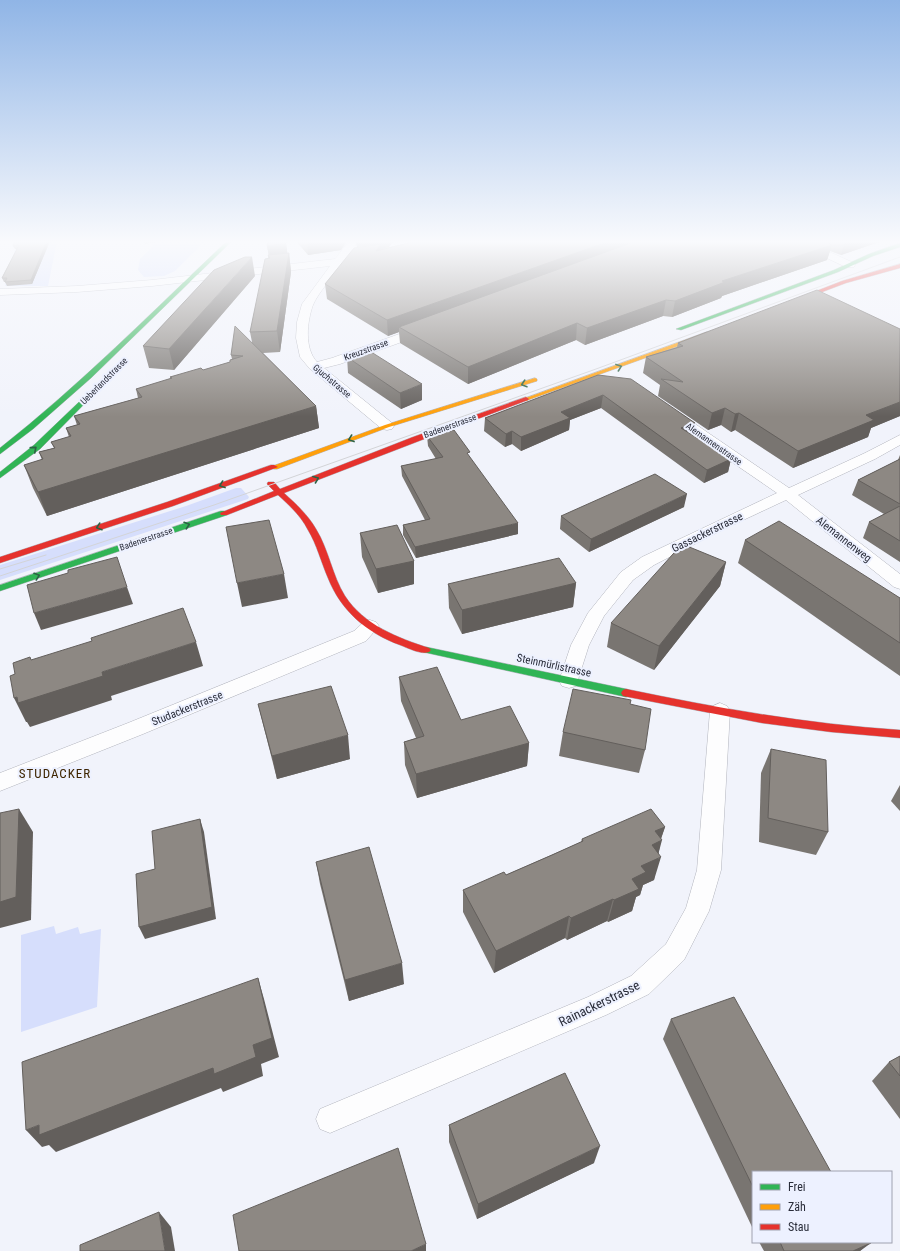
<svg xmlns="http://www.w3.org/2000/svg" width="900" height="1251" viewBox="0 0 900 1251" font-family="'Roboto Condensed',sans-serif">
<rect width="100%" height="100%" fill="#f1f3fb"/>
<!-- green -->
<g fill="#d6defc">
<polygon points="17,241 57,241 48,286 5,286"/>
<polygon points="158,241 205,241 175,271 164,276 144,277 138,270 140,259"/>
<polygon points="236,488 241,488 249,497 248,499 0,580 0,565 186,506"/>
<polygon points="54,926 56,934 78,927 80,934 101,929 97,1007 21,1032 21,935"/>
</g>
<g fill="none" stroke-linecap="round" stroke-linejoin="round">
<defs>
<g id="street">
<path d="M349 241H359L347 257 367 254 372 257 367 260 342 264C334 275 318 293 313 305 307 322 304 348 317 362L332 358 419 327H427L429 330 427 333 340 364 324 368 392 423 394 426 392 429 387 430 382 429 310 369 300 357 296 338 297 322 302 304 330 266 152 286 77 292 0 295V289L77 286 152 280 335 259Z"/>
<polygon points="791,241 805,241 854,263 855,265 854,267 846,267"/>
<polygon points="674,412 679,413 789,488 865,453 900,435 900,445 875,459 798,495 900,574 900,589 894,587 786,500 722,530 654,565 633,580 604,616 589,645 576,686 569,688 562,686 559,681 571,645 588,613 621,572 642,557 777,493 669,419 667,416 669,413"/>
<polygon points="370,620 376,622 379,626 366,641 143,734 0,791 0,773 128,723 354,631 364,622"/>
<polygon points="720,703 727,706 730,711 721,870 709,911 684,960 649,994 606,1015 330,1133 320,1129 316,1119 320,1109 588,997 631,976 666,944 686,908 697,870 710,711 713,706"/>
</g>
<g id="fast">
<path d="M227 241H232L91 378 33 429 0 454V448C80 385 152 312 227 241Z"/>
<polygon points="900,243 900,247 873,256 838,272 681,330 676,329 834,270 869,254"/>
<polygon points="104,379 107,381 106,382 40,449 0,478 0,472 34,445 102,380"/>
<polygon points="221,511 224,511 228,513 227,515 0,591 0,585"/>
<polygon points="426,647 626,689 629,690 631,693 629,696 626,697 423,652 421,650"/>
</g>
<g id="slow">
<polygon points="707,332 710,334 709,335 528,400 526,401 523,399"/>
<polygon points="535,378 537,379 537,381 389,427 277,469 274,469 270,467 385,425"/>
</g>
<g id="jam">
<polygon points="900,264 900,268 846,283 793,303 788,302 842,281"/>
<path d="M526 397 529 399 528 400 419 441 284 493C296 504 308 515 316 529 329 550 332 575 345 596 364 625 398 638 429 648L431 650 429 652C421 655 408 648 400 645 367 633 341 611 328 578 321 562 317 545 308 530 301 516 289 505 278 495L227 515H221L220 513 274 491 267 484 268 482H274L280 489 413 437Z"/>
<polygon points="271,465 274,465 278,467 173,506 0,563 0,557 167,502"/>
<path d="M626 689C717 708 807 724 900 730V738L831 732 762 723 623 696 621 693 623 690Z"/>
</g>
</defs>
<!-- street casing -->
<use href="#street" stroke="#b2b4bd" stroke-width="1"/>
<!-- fast casing -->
<use href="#fast" stroke="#b2b4bd" stroke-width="1"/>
<!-- slow casing -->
<use href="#slow" stroke="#b2b4bd" stroke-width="1"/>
<!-- jam casing -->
<use href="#jam" stroke="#b2b4bd" stroke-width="1"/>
<!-- street -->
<use href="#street" fill="#fdfdfe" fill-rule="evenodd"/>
<!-- fast -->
<use href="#fast" fill="#30b455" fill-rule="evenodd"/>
<!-- slow -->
<use href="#slow" fill="#ff9f0a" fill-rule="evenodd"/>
<!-- jam -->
<use href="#jam" fill="#e5322d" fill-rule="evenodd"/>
<!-- tram -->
<g stroke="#d3d4d7" stroke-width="1">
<polyline points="0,569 46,555"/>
<polyline points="0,576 214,505 596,369 900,257"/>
</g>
</g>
<!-- wall -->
<g fill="#797571">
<polygon points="15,241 50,241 32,284 7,286 5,282 4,282 2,278 17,249 15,249 13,246"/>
<polygon points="296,241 347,241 341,250 308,255"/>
<polygon points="356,241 393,241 389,247 381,249 417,241 882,241 841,255 830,251 827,260 722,296 721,298 672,317 663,316 585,345 576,340 468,384 400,343 399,332 388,336 327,299 325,284 364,246 357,247"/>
<polygon points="286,243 287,253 289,253 291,272 280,352 263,353 316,406 319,428 47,516 33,488 24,465 42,460 39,452 54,448 51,442 69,437 66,428 77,425 74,416 138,398 136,389 171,379 170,377 203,370 230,362 232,359 231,355 252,342 250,332 268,259 268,255 269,255 267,246"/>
<polygon points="255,276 174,370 149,368 143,346"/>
<polygon points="900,329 900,416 871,428 868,437 793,468 735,430 731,432 721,425 708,430 658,396 660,385 643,373 646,357 677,347 678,343"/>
<polygon points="347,357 422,400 401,409 348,373"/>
<polygon points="598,375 695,423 692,435 731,459 728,472 704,483 601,408 570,420 569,430 521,451 512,444 505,447 484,431 485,418"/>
<polygon points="427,436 518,534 416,558 403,535 403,525 425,520 402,476 401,466 436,459 428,446"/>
<polygon points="900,455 900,562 863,538 869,522 884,514 852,495 858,480 898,460"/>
<polygon points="684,507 589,552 560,529 561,516"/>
<polygon points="360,533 414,561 414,584 378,593 362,557"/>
<polygon points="745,540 900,598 900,676 738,563"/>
<polygon points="726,562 720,586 654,670 607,647 611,623"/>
<polygon points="576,583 573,607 462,634 449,608 448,584"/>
<polygon points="399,677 461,720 529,743 527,766 417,798 405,765 404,742 416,738 401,701"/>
<polygon points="258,704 350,759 277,779 264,728"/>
<polygon points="630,704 645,750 639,773 559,756 563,732"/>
<polygon points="771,749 828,832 816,855 759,842 761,773"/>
<polygon points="900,785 900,811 891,801"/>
<polygon points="665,827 661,839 654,880 643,885 640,895 636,897 632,911 608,922 607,921 567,940 565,938 494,973 463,912 463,890 506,875 581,842 582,839"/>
<polygon points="316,862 404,984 349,1001 320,884"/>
<polygon points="671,1019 753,1172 753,1229 663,1039"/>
<polygon points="900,1056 900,1119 872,1081 889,1062"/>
<polygon points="449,1125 594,1163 477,1219 449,1142"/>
<polygon points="759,1242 870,1242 860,1251 764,1251"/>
</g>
<!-- shaded-wall -->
<g fill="#635f5c">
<polygon points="47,241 50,241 32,284 31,280"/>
<polygon points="144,241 163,241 145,244"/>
<polygon points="307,241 347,241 341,250 308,255"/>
<polygon points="356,241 393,241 389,247 381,249 381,259 364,252 364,246 357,247"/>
<polygon points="610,241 649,241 399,327 399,332 388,336 387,320"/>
<polygon points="845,241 882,241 841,255"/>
<polygon points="286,243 288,257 289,253 291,272 280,352 277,331 270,258 269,257 267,246"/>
<polygon points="832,245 827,260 722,296 721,298 672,317 675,301 722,281"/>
<polygon points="252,257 255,276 174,370 169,349"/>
<polygon points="666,300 663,316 585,345 587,328"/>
<polygon points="577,323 576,340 468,384 468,367"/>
<polygon points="422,384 422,400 401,409 400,393"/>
<polygon points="603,395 601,408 570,420 569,430 521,451 521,437 561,412"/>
<polygon points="900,402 900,416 871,428 868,437 793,468 798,451 866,415"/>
<polygon points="316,406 319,428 47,516 38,492"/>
<polygon points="725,408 721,425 708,430 712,413"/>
<polygon points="739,413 735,430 731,432 735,414"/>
<polygon points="695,423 692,436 681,428"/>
<polygon points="512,431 512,444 505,447 506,434"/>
<polygon points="731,459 728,472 704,483 707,470"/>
<polygon points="687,494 684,507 589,552 591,539"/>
<polygon points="518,523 518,534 416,558 415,547"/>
<polygon points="414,561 414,584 378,593 376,569"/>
<polygon points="726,562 720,586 654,670 659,646"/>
<polygon points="284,574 288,598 242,607 237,583"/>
<polygon points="576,583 573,607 462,634 462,610"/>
<polygon points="127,587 133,604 41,630 34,613"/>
<polygon points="196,642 203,666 111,696 112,700 30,727 27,722 26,722 14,698 102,672"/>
<polygon points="348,735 350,759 277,779 272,756"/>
<polygon points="529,743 527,766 417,798 416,774"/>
<polygon points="19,809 33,832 31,920 0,928 0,902"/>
<polygon points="200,819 204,832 216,919 145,939 139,927"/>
<polygon points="665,827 660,841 662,840 657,859 661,857 654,880 643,885 640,895 636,897 632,911 608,922 614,900 641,866 655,831"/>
<polygon points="613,899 607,921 567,940 571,918"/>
<polygon points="569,916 565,938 494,973 496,951"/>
<polygon points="402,963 404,984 349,1001 345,980"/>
<polygon points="258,978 264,999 279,1057 261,1064 263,1076 223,1092 221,1088 56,1152 49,1145 42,1147 26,1130 253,1045"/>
<polygon points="600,1146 594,1163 477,1219 478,1204"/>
<polygon points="159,1212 171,1227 175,1251 165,1251"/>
<polygon points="871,1243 860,1251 853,1251"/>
<polygon points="426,1244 426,1251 411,1251"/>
</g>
<!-- building -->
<g fill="#8d8883" stroke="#635f5c">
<polygon points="15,241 47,241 31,280 5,282 7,278 2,278 19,245 13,246"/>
<polygon points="268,241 285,241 286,243 267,246"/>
<polygon points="417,241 610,241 387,320 325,284 354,248 381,244 376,251"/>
<polygon points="636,241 824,241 832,245 722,281 725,282 675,301 666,300 587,328 577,323 468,367 399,327"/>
<polygon points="289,253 277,331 250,332 265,259 270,258 268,255"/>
<polygon points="245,257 252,257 169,349 143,346 214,270"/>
<polygon points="817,290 900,329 900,402 866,415 874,420 798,451 739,413 735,414 725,408 712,413 661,379 683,382 646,357 683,346 678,343"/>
<polygon points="235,326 316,406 38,492 24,465 43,459 39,452 55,448 51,442 71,436 66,428 80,424 74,416 142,397 136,389 172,378 170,377 201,368 203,370 230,362 230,360 243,356 231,355"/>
<polygon points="368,350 422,384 400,393 347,357"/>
<polygon points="598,375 631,379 695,423 681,428 731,459 707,470 603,395 561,412 570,418 521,437 512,431 506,434 485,418"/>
<polygon points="454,430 470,452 467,453 518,523 415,547 403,525 430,519 401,466 443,457 427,436"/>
<polygon points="900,459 900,504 858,480"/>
<polygon points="655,474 687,494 591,539 561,516"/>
<polygon points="900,506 900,541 869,522"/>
<polygon points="269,520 284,574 237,583 226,527"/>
<polygon points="779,521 900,598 900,643 745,540"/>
<polygon points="397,525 414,561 376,569 360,533"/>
<polygon points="682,544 726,562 659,646 611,623"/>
<polygon points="117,557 127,587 34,613 27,585 68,573 68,570"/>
<polygon points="559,558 576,583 462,610 448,584"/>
<polygon points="183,608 196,642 102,672 103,676 18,703 17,697 14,698 10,676 15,674 13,663 30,657 31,660 92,641 91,638"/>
<polygon points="437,667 461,720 510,706 529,743 416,774 404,742 424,736 399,677"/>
<polygon points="331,686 348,735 272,756 258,704"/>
<polygon points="573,689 631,700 630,704 651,709 645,750 563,732"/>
<polygon points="771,749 826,760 828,832 768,818"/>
<polygon points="19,809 16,897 0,902 0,813"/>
<polygon points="651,809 665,827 655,831 662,840 652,845 661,857 641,866 646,872 632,879 639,889 614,900 613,899 571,918 569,916 496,951 463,890 504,872 506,875 552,855 583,841 582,839"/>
<polygon points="200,819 212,907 139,927 136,874 155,869 152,831"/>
<polygon points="369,847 402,963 345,980 316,862"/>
<polygon points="258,978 272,1038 253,1045 256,1057 214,1074 213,1068 39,1135 39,1125 26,1130 22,1062"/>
<polygon points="734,997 831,1172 753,1172 753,1187 671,1019"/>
<polygon points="900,1056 900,1076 889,1062"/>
<polygon points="565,1073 600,1146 478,1204 449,1125"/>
<polygon points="398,1148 426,1244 411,1251 239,1251 233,1215"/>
<polygon points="159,1212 165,1251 80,1251 80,1245"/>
<polygon points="780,1242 870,1242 871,1243 853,1251 784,1251"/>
</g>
<!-- one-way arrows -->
<defs><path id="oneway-chevron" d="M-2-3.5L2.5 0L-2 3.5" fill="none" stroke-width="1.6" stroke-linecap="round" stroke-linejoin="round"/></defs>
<g stroke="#2c6244">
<use href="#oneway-chevron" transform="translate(619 367) rotate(-20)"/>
<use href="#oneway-chevron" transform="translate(524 384) rotate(162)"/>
<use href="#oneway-chevron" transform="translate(351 439) rotate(160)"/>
<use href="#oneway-chevron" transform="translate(34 449) rotate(-40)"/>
<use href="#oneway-chevron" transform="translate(316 479) rotate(-21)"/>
<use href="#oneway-chevron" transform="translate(222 485) rotate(160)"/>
<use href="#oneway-chevron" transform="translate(187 525) rotate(-18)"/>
<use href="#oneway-chevron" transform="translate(99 527) rotate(162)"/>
<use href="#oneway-chevron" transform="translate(37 576) rotate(-19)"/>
</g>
<!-- sky -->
<linearGradient id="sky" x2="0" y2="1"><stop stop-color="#90b5e6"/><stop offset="0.58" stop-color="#f9fafd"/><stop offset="1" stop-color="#f9fafd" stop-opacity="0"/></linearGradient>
<rect width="900" height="417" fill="url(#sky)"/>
<g text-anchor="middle" stroke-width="4" stroke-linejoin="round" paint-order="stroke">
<!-- far-street labels -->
<g font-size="9" fill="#292c39" stroke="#edf1ff">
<text transform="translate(366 350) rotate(-20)" y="3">Kreuzstrasse</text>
<text transform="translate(104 381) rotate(-45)" y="3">Ueberlandstrasse</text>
<text transform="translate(332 381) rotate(40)" y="3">Gjuchstrasse</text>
<text transform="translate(450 426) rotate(-20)" y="3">Badenerstrasse</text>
<text transform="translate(714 444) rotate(35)" y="3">Alemannenstrasse</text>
<text transform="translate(146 539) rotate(-19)" y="3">Badenerstrasse</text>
</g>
<!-- street labels -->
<g font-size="11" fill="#292c39" stroke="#edf1ff">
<text transform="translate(707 532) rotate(-26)" y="4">Gassackerstrasse</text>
<text transform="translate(844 539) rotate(38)" y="4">Alemannenweg</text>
<text transform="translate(554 665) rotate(12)" y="4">Steinmürlistrasse</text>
<text transform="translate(187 708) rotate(-22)" y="4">Studackerstrasse</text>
</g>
<!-- quarter labels -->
<g font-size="13" letter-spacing="1" fill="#3d2402" stroke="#edf1ff">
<text x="55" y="778">STUDACKER</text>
</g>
<!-- near-street labels -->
<g font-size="13" fill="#292c39" stroke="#edf1ff">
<text transform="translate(599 1003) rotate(-26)" y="5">Rainackerstrasse</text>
</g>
</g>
<!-- legend -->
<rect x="752" y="1171" width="140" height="72" fill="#edf1ff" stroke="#9fa2b0"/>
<rect x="760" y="1184" width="20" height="6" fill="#30b455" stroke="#9fa2b0"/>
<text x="788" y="1191" font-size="12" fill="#292c39">Frei</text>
<rect x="760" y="1204" width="20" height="6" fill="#ff9f0a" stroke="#9fa2b0"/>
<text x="788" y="1211" font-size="12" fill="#292c39">Zäh</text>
<rect x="760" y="1224" width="20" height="6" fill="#e5322d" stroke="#9fa2b0"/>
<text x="788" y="1231" font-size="12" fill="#292c39">Stau</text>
</svg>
